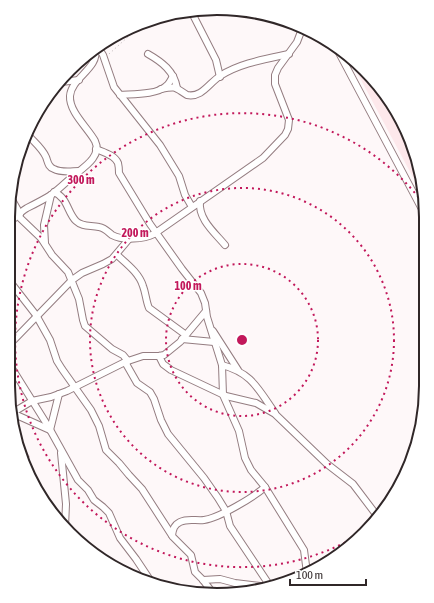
<svg xmlns="http://www.w3.org/2000/svg" width="434" height="603" viewBox="0 0 434 603" font-family="'Asap Condensed',sans-serif">
<rect width="100%" height="100%" fill="#fef8f9"/>
<!-- built -->
<polygon fill="#fde8eb" points="352,63 383,90 410,137 424,189 424,198"/>
<!-- building -->
<polygon fill="#d5bcc0" points="22,444 30,457 24,460 18,446"/>
<g fill="none" stroke-linecap="round" stroke-linejoin="round">
<defs>
<g id="minor">
<polyline points="192,13 216,60 220,77"/>
<polyline points="98,47 103,55 114,87 160,145 179,176 185,195 192,207"/>
<polyline points="337,49 424,213"/>
<path d="M148 54C162 62 174 71 177 88"/>
<polyline points="61,82 79,80"/>
<path d="M161 89C177 86 174 87 187 95 202 98 209 83 220 76 240 63 266 59 289 54"/>
<path d="M120 95C132 94 157 95 166 86 169 84 171 80 173 76"/>
<path d="M28 135C34 142 42 148 46 157 48 162 48 167 54 169 61 173 72 171 79 171"/>
<path d="M96 149C103 152 115 155 118 163 119 167 119 170 119 173L150 224 182 269 201 293 205 303 207 317 222 365 223 395 239 431 245 458 251 470 265 487 304 550 307 573"/>
<path d="M54 192C68 198 67 212 76 221 82 227 91 225 99 227 105 228 108 232 112 235 123 241 144 239 154 234L263 158 285 135 288 129 289 120 275 84V75L278 68 297 42 302 29"/>
<polyline points="11,198 20,214"/>
<path d="M200 201C198 219 214 232 225 245"/>
<polyline points="18,216 41,238 52,255 68,272 79,299 83,320 85,326 112,349 123,355 128,361"/>
<path d="M8 224C14 219 20 212 27 208 35 204 43 200 51 195 59 189 65 183 72 177 81 169 103 157 95 141 88 128 69 112 70 96 71 78 100 68 95 49"/>
<polyline points="45,243 44,225 51,195"/>
<path d="M117 255C127 264 139 273 143 286 146 294 146 301 149 308L186 335"/>
<polyline points="8,279 36,315 50,340 57,361 62,369 91,410 99,426 106,450 119,463 129,475 142,489 173,537 191,555 195,572 203,580 212,592"/>
<polyline points="213,331 238,370"/>
<polyline points="182,339 214,342"/>
<polyline points="8,346 72,280 82,273 103,264 112,259 129,239"/>
<polyline points="159,356 163,364 171,370 226,396 256,403 275,414 327,464 353,484 378,517"/>
<polyline points="8,362 48,426 78,480 88,490 94,500 103,507 109,513 120,538 136,559 152,583"/>
<polyline points="125,362 137,383 150,392 154,399 161,420 168,434 204,478 218,498 226,511 230,526 270,586"/>
<path d="M222 365C252 373 258 389 275 413"/>
<polyline points="12,413 32,401 51,397 67,391 125,362 143,356 159,356 164,355 180,342 206,311"/>
<polyline points="12,413 50,430 59,394"/>
<polyline points="61,453 66,504 65,527"/>
<path d="M172 535C173 529 174 525 180 522 188 518 196 521 204 520 219 518 254 497 265 487"/>
<polyline points="203,580 220,579 235,583 269,587"/>
<polyline points="295,580 307,573"/>
</g>
</defs>
<!-- minor casing -->
<use href="#minor" stroke="#947d81" stroke-width="8"/>
<!-- path -->
<polyline stroke="#b7b0b1" stroke-width="1" stroke-dasharray="1 3" stroke-linecap="butt" points="109,54 140,26"/>
<!-- minor -->
<use href="#minor" stroke="#fff" stroke-width="6"/>
</g>
<!-- distance rings -->
<g fill="none" stroke="#c2185b" stroke-width="2" stroke-dasharray="2 4">
<circle cx="242" cy="340" r="76"/>
<circle cx="242" cy="340" r="152"/>
<path d="M371 527A227 227 0 1 1 423 203"/>
</g>
<!-- crop -->
<path d="M0 0H434V603H0ZM217 15H217A202 202 0 0 1 419 217V386A202 202 0 0 1 217 588H217A202 202 0 0 1 15 386V217A202 202 0 0 1 217 15Z" fill="#fff" fill-rule="evenodd"/>
<path fill="none" stroke="#302728" stroke-width="2" d="M217 15H217A202 202 0 0 1 419 217V386A202 202 0 0 1 217 588H217A202 202 0 0 1 15 386V217A202 202 0 0 1 217 15Z"/>
<circle cx="242" cy="340" r="6" fill="#c2185b" stroke="#fff" stroke-width="2"/>
<g font-size="12" text-anchor="middle" font-weight="bold" fill="#c2185b" stroke="#fff" stroke-width="3" stroke-linejoin="round" paint-order="stroke">
<text x="81" y="184">300 m</text>
<text x="135" y="237">200 m</text>
<text x="188" y="290">100 m</text>
</g>
<!-- scale -->
<path d="M290 579v6h76v-6" fill="none" stroke="#302728" stroke-width="2"/>
<text x="296" y="579" font-size="12" fill="#302728" stroke="#ffffff" stroke-width="3" paint-order="stroke">100 m</text>
</svg>
